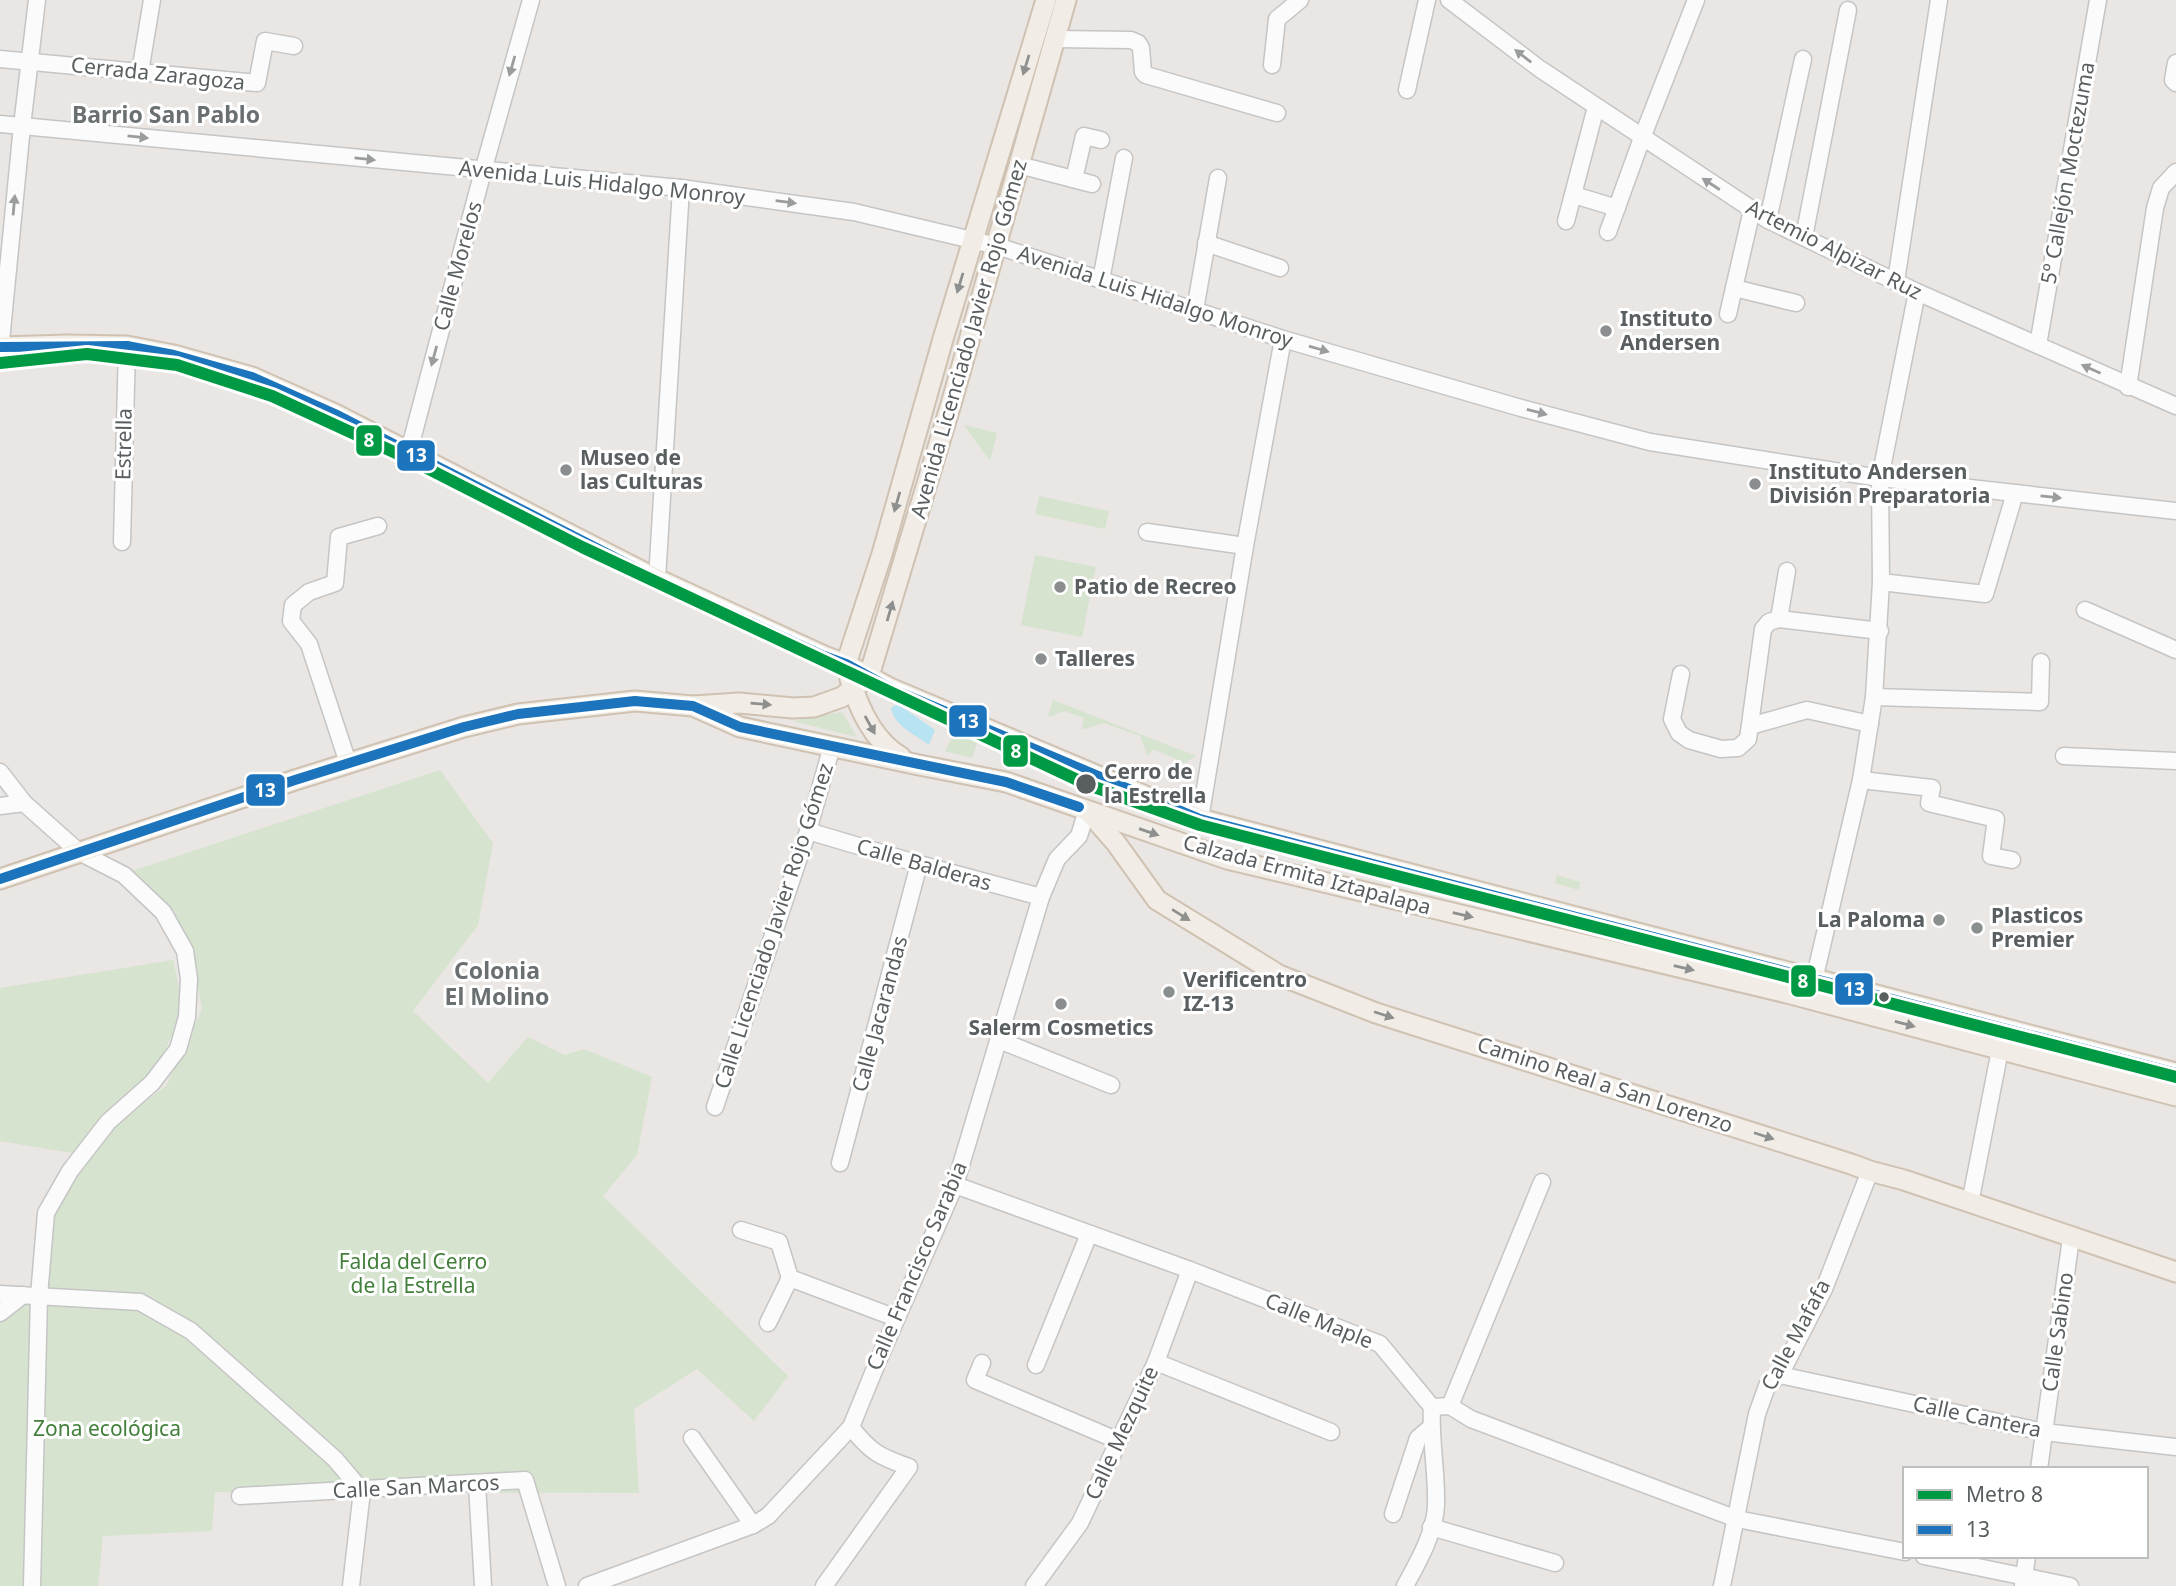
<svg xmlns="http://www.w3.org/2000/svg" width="2176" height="1586" viewBox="0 0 2176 1586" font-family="'Noto Sans',sans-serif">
<rect width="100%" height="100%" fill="#e9e6e3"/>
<!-- green -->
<g fill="#d5e3cf">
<polygon points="964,425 997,433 990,461"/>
<polygon points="1039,496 1109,511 1105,529 1035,514"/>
<polygon points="1035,555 1096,567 1082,637 1021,625"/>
<polygon points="1053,700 1071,707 1196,756 1185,763 1153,749 1148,756 1140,736 1104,723 1085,729 1082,728 1084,718 1064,711 1048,717"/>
<polygon points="842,712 857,737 793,721"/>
<polygon points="957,729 978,740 972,758 945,751"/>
<polygon points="440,770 493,843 478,925 413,1011 488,1083 528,1037 565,1055 584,1049 652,1077 637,1155 603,1196 788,1376 754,1421 697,1369 634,1409 639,1493 215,1492 212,1531 103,1536 98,1586 0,1586 0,1299 42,1300 46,1222 108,1129 166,1086 202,1009 190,947 123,874"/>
<polygon points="1557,875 1580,882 1579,890 1555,883"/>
<polygon points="173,960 180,992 177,1025 156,1068 119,1103 72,1153 0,1141 0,988"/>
</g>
<!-- water -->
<path fill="#b8e3f2" d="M898 704 935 730 929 745C917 736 893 725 891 708Z"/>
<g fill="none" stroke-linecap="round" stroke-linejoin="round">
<defs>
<g id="minor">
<polyline points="1449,0 1540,69 1768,220 1917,292 2176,406"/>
<polyline points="1055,39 1131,40 1138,43 1141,48 1143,72 1146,75 1277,113"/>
<polyline points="0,59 257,83 265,41 294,46"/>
<polyline points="2176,63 2173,80 2176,83"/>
<polyline points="1272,65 1277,19 1300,0"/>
<polyline points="140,72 152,0"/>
<polyline points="1407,90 1427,0"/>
<polyline points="0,124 681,188 854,212 997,246 1283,339 1521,408 1650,442 1880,478 2176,511"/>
<polyline points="1019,165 1092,184"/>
<polyline points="1074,179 1084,136 1101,140"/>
<polyline points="1574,195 1617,208"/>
<polyline points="1768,220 1803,59"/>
<polyline points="1566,221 1596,107"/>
<polyline points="1608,232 1642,138 1696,0"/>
<polyline points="1804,237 1848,10"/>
<polyline points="1206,243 1280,268"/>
<polyline points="1101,280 1124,158"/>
<polyline points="1896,281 1939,0"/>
<polyline points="1734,288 1796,303"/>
<polyline points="1195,310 1218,178"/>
<polyline points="1728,314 1752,210"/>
<polyline points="2038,345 2098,0"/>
<polyline points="0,351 22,126 37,0"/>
<polyline points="2128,387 2155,208 2161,188 2176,172"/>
<polyline points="409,451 483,171 531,0"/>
<polyline points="1147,532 1245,546"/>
<polyline points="122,542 127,346"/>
<polyline points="657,579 681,188"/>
<polyline points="1881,582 1985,594 2015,493"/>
<polyline points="2085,610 2176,650"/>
<polyline points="1779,619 1787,571"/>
<polyline points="1681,674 1672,719 1679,733 1689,740 1721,749 1738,748 1748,739 1763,629 1769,622 1779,619 1880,631"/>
<polyline points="1874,697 2040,702 2041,662"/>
<polyline points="1750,726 1807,710 1870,724"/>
<polyline points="2064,756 2176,761"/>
<polyline points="348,763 309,644 291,621 293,605 309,592 335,583 339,537 378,526"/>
<polyline points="0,772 24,803 79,852 124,875 163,912 185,951 189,979 187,1017 178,1049 152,1083 108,1122 70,1171 46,1213 39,1296 32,1586"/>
<polyline points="1861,780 1932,788 1929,803 1996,819 1991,856 2012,860"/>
<polyline points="0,806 24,803"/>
<polyline points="1200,819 1245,546 1283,339"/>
<polyline points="808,831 919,864 1041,897"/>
<polyline points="1814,980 1861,780 1874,697 1881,582 1880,478 1917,292"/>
<polyline points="999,1040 1111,1085"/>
<polyline points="715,1107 808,831 832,746"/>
<polyline points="840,1163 919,864"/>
<polyline points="955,1185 1190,1270 1380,1344 1432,1407 1450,1406 1471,1419 1737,1519 1905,1552"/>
<polyline points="1970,1203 2000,1050"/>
<polyline points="741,1230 779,1242 790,1278 896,1318"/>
<polyline points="0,1294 140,1302 191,1331 335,1459 362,1491 351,1586"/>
<polyline points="0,1313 23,1295"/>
<polyline points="768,1323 790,1278"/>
<polyline points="1156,1362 1331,1432"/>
<polyline points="982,1363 975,1380 1119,1441"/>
<polyline points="1036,1365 1089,1234"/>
<polyline points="1780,1375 2044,1432 2176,1447"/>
<polyline points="1450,1406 1542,1182"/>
<polyline points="692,1438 753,1525"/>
<polyline points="2039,1469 2071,1238"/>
<polyline points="477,1484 483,1586"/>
<polyline points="240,1496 525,1480 557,1586"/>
<polyline points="1393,1514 1418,1438 1431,1427"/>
<polyline points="1431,1527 1555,1563"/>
<polyline points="1924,1556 2070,1586"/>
<polyline points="2023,1585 2027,1556"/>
<polyline points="587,1586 753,1525 768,1516 851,1427 878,1361 955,1185 1041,897 1057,859 1079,836 1087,810"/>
<path d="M824 1586 909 1467C880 1457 870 1452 851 1427"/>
<polyline points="1034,1586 1080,1523 1156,1362 1190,1270"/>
<path d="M1405 1586C1418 1562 1435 1533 1436 1505 1437 1472 1430 1440 1432 1407"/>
<polyline points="1722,1586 1757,1414 1767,1386 1780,1375 1824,1289 1870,1171"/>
</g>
<g id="major">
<polyline points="0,347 67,345 127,346 174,355 252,377 335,414 657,579 824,656 846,664 890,688 1200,819 2176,1073"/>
<polyline points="846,664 882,554 943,339 1046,0"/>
<path d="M850 679C859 709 873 741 901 757"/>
<polyline points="694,706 739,703 793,708 814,707 842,697 869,676 951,404 1066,0"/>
<polyline points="1088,811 1116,843 1157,900 1279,975 1376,1013 1851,1164 1870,1171 1904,1180 2176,1272"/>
<polyline points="0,879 295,780 464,727 518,714 635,701 693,706 740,727 919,765 1006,782 1227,859 1787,993 2176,1096"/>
</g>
</defs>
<!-- minor casing -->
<use href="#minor" stroke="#c5c5c5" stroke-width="19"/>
<!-- major casing -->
<use href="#major" stroke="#cfc2b2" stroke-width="23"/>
<!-- minor -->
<use href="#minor" stroke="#fcfbfb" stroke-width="16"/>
<!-- major -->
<use href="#major" stroke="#f1ede6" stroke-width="19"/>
<defs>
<g id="bus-1">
<polyline points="0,347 127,346 174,355 252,377 335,414 657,579 824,656 846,664 890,688 1200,819 2176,1073"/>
<polyline points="0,879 295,780 464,727 518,714 635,701 693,706 740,727 1006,782 1079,807"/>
</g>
</defs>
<!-- bus-1 casing -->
<use href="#bus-1" stroke="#fff" stroke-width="16"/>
<!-- bus-1 -->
<use href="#bus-1" stroke="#1c75bc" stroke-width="10"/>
<defs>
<polyline id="metro-1" points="0,363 87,354 177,365 272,396 409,459 582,547 1086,784 1200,825 2176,1077"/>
</defs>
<!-- metro-1 casing -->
<use href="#metro-1" stroke="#fff" stroke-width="18"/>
<!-- metro-1 -->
<use href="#metro-1" stroke="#009a44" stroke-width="12"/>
</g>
<!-- one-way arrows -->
<defs><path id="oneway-solid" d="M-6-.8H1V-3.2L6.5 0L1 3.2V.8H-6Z" transform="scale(1.75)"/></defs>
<g fill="#9a9d9e">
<use href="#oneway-solid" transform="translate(1523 56) rotate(-142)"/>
<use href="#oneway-solid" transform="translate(512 66) rotate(106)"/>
<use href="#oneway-solid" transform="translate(138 137) rotate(6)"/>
<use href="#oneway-solid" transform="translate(365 159) rotate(6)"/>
<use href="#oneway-solid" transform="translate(1711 184) rotate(-147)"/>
<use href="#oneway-solid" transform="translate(786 202) rotate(7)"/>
<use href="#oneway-solid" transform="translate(14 205) rotate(-85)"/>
<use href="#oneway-solid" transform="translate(1319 349) rotate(16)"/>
<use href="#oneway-solid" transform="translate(434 356) rotate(105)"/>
<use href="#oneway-solid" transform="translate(2091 369) rotate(-156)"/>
<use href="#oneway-solid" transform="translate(1537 412) rotate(15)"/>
<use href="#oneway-solid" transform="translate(2051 497) rotate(6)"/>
</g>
<g fill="#8e908f">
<use href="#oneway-solid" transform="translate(1026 65) rotate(107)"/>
<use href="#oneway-solid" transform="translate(960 283) rotate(107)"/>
<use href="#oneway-solid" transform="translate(897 502) rotate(106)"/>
<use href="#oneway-solid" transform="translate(890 611) rotate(-74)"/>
<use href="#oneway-solid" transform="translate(761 704) rotate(5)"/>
<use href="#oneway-solid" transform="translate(870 725) rotate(61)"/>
<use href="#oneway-solid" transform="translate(1149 832) rotate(19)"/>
<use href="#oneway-solid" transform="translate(1181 915) rotate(32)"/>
<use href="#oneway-solid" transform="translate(1463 915) rotate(13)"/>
<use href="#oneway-solid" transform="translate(1684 968) rotate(13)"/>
<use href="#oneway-solid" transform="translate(1384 1015) rotate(18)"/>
<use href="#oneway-solid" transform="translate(1905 1024) rotate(15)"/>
<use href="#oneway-solid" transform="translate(1764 1136) rotate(18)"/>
</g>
<!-- markers -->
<g fill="#8b8e8e" stroke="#fff" stroke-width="2.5">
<circle cx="1606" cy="331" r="7"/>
<circle cx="566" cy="470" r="7"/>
<circle cx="1755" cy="484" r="7"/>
<circle cx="1060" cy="587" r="7"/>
<circle cx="1041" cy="659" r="7"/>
<circle cx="1939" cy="920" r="7"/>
<circle cx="1977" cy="928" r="7"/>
<circle cx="1169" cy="992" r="7"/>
<circle cx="1061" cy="1004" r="7"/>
</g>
<g fill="#595e60" stroke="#fff" stroke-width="2.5">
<circle cx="1086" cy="784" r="11"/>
<circle cx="1884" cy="997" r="6"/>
</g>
<g text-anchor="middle" stroke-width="6" stroke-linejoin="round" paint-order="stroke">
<!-- street labels -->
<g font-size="21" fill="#595e60" stroke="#fff">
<text transform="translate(158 74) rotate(6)" y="7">Cerrada Zaragoza</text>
<text transform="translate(2068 173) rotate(-80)" y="7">5º Callejón Moctezuma</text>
<text transform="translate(602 183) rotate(6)" y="7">Avenida Luis Hidalgo Monroy</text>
<text transform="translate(1834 250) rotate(27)" y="7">Artemio Alpizar Ruz</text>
<text transform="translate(458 266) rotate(-75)" y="7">Calle Morelos</text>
<text transform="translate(1155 297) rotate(18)" y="7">Avenida Luis Hidalgo Monroy</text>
<text transform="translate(969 339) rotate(-74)" y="7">Avenida Licenciado Javier Rojo Gómez</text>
<text transform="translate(124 444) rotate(-89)" y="7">Estrella</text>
<text transform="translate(924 865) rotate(16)" y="7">Calle Balderas</text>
<text transform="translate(1307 875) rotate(15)" y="7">Calzada Ermita Iztapalapa</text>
<text transform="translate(774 926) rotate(-72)" y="7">Calle Licenciado Javier Rojo Gómez</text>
<text transform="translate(880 1014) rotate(-75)" y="7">Calle Jacarandas</text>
<text transform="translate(1605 1085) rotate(18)" y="7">Camino Real a San Lorenzo</text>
<text transform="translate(917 1266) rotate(-67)" y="7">Calle Francisco Sarabia</text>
<text transform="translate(1319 1321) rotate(22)" y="7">Calle Maple</text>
<text transform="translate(2058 1332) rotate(-82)" y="7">Calle Sabino</text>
<text transform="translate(1796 1335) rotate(-62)" y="7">Calle Mafafa</text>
<text transform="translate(1977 1417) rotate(12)" y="7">Calle Cantera</text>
<text transform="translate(1122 1433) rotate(-65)" y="7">Calle Mezquite</text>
<text transform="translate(416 1487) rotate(-3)" y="7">Calle San Marcos</text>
</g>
<!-- poi labels -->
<g font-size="21" font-weight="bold" fill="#595e60" stroke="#fff" text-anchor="start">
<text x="1620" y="326">Instituto<tspan x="1620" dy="24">Andersen</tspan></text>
<text x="580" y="465">Museo de<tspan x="580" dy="24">las Culturas</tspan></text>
<text x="1769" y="479">Instituto Andersen<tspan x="1769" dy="24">División Preparatoria</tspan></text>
<text x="1074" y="594">Patio de Recreo</text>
<text x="1055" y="666">Talleres</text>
<text x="1991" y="923">Plasticos<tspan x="1991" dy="24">Premier</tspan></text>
<text x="1925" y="927" text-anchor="end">La Paloma</text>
<text x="1183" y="987">Verificentro<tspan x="1183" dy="24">IZ-13</tspan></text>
<text x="1061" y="1035" text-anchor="middle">Salerm Cosmetics</text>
</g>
<!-- stop labels -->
<g font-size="21" font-weight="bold" fill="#595e60" stroke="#fff" text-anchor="start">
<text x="1104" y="779">Cerro de<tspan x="1104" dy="24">la Estrella</tspan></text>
</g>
<!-- park labels -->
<g font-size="21" fill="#427f3a" stroke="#fff">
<text x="413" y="1269">Falda del Cerro<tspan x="413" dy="24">de la Estrella</tspan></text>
<text x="107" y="1436">Zona ecológica</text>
</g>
<!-- neighbourhood labels -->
<g font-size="23" font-weight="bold" fill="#6a7072" stroke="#fff">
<text x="166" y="123">Barrio San Pablo</text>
<text x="497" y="979">Colonia<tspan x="497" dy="26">El Molino</tspan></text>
</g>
</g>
<g stroke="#fff" stroke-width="2.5">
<rect x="355" y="424" width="28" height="33" rx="7" fill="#009a44"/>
<rect x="396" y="439" width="40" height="33" rx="7" fill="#1c75bc"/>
<rect x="948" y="704" width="40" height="34" rx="7" fill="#1c75bc"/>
<rect x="1002" y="734" width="27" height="34" rx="7" fill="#009a44"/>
<rect x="245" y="773" width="41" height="34" rx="7" fill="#1c75bc"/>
<rect x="1790" y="964" width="27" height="34" rx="7" fill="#009a44"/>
<rect x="1834" y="972" width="40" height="34" rx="7" fill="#1c75bc"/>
</g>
<g font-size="19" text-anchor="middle" font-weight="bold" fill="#fff">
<text x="369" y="447">8</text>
<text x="416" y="462">13</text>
<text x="968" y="728">13</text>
<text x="1016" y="758">8</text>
<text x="265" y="797">13</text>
<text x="1803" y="988">8</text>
<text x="1854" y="996">13</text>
</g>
<!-- legend -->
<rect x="1903" y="1467" width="245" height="91" fill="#ffffff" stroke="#bdbfbf" stroke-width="2"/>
<rect x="1917" y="1490" width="35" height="10" fill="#009a44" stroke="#bdbfbf" stroke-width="2"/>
<text x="1966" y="1502" font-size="21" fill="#595e60">Metro 8</text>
<rect x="1917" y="1525" width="35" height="10" fill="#1c75bc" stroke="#bdbfbf" stroke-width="2"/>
<text x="1966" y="1537" font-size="21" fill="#595e60">13</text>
</svg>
